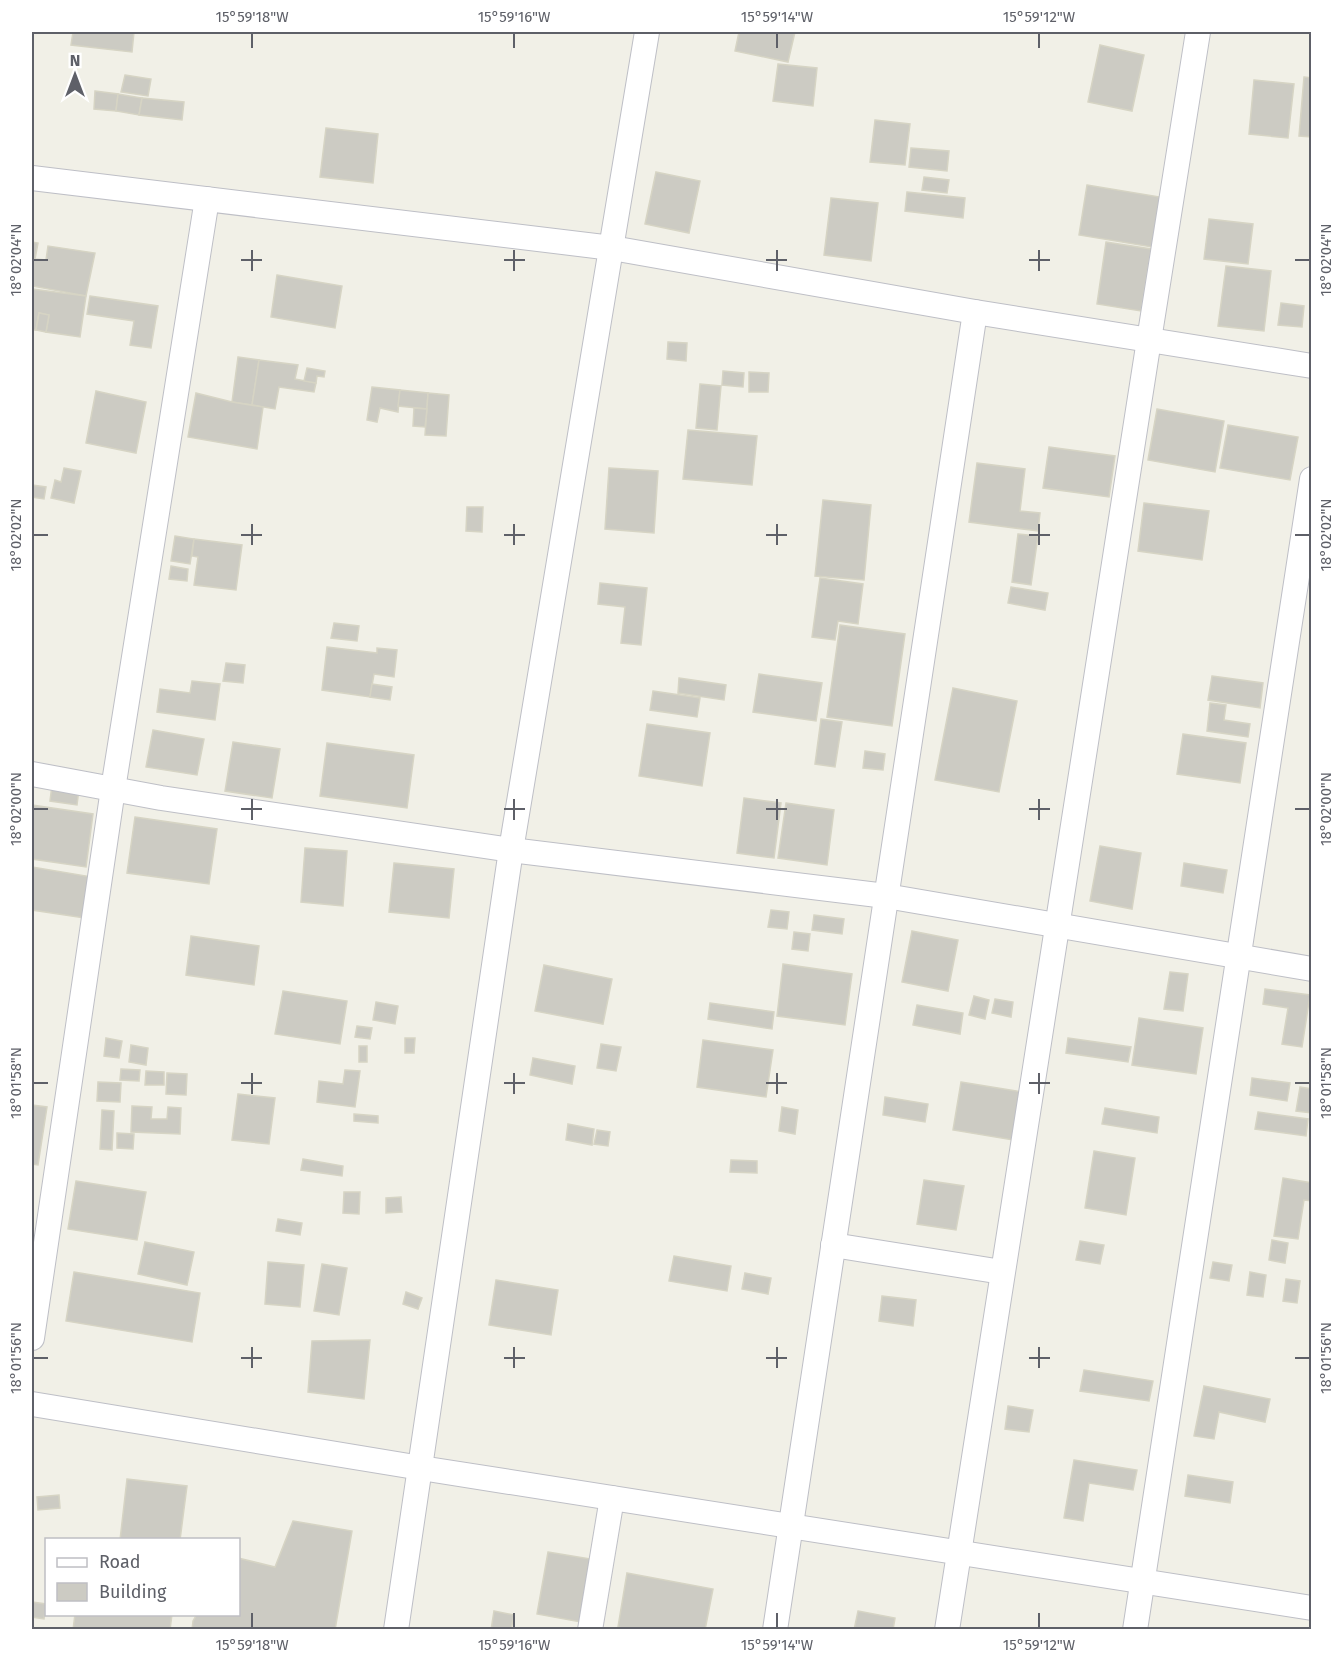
<svg xmlns="http://www.w3.org/2000/svg" width="1343" height="1661" viewBox="0 0 1343 1661" font-family="'Fira Sans',sans-serif">
<rect width="100%" height="100%" fill="#f1f0e7"/>
<!-- building -->
<g fill="#cccbc3" stroke="#d6d4c4" stroke-width="1.5">
<polygon points="73,32 134,32 132,52 71,45"/>
<polygon points="739,32 795,32 788,62 735,51"/>
<polygon points="1100,45 1144,55 1132,111 1088,102"/>
<polygon points="778,64 817,68 813,106 773,101"/>
<polygon points="125,75 151,79 148,96 121,92"/>
<polygon points="1304,77 1312,78 1312,137 1299,136"/>
<polygon points="1254,80 1294,84 1288,138 1249,134"/>
<polygon points="95,91 118,94 116,111 94,109"/>
<polygon points="118,94 142,98 139,115 116,111"/>
<polygon points="142,98 184,102 182,120 139,115"/>
<polygon points="875,120 910,124 905,165 870,162"/>
<polygon points="326,128 378,134 373,183 320,177"/>
<polygon points="911,148 949,151 947,171 909,167"/>
<polygon points="656,172 700,181 689,233 645,224"/>
<polygon points="924,177 949,180 947,193 922,190"/>
<polygon points="1087,185 1160,197 1152,247 1079,235"/>
<polygon points="907,192 965,198 963,218 905,211"/>
<polygon points="831,198 878,203 871,261 824,255"/>
<polygon points="1209,219 1253,224 1248,264 1204,259"/>
<polygon points="32,242 38,243 35,259 46,260 48,246 95,253 86,296 32,286"/>
<polygon points="1106,242 1151,249 1141,311 1097,304"/>
<polygon points="1226,266 1271,271 1264,331 1218,326"/>
<polygon points="277,275 342,286 335,328 271,317"/>
<polygon points="32,289 86,296 80,337 46,332 49,315 39,313 36,330 32,330"/>
<polygon points="90,296 158,306 151,348 130,345 134,321 87,314"/>
<polygon points="1281,303 1304,306 1302,327 1278,325"/>
<polygon points="39,313 49,315 46,332 36,330"/>
<polygon points="668,342 687,343 686,361 667,359"/>
<polygon points="238,357 259,360 252,405 232,402"/>
<polygon points="259,360 298,365 295,379 316,383 314,392 279,387 275,409 252,405"/>
<polygon points="307,368 325,371 324,377 317,376 316,383 304,381"/>
<polygon points="723,371 744,373 743,387 722,385"/>
<polygon points="749,372 769,373 768,392 749,392"/>
<polygon points="700,384 721,386 717,430 696,428"/>
<polygon points="372,387 400,390 398,412 380,408 377,422 367,420"/>
<polygon points="400,390 428,393 427,409 398,406"/>
<polygon points="96,391 146,402 136,453 86,443"/>
<polygon points="196,393 232,402 263,407 257,449 188,437"/>
<polygon points="428,393 449,395 446,436 425,435"/>
<polygon points="414,408 427,409 425,427 413,426"/>
<polygon points="1157,409 1224,421 1215,472 1148,460"/>
<polygon points="1228,425 1298,437 1290,480 1220,468"/>
<polygon points="688,430 757,436 752,485 683,479"/>
<polygon points="1049,447 1115,456 1109,497 1043,488"/>
<polygon points="977,463 1025,469 1020,511 1040,513 1038,531 969,522"/>
<polygon points="64,468 81,471 74,503 51,498 55,480 61,482"/>
<polygon points="609,468 658,471 654,533 605,529"/>
<polygon points="32,485 46,487 44,499 32,497"/>
<polygon points="823,500 871,505 864,580 815,576"/>
<polygon points="1144,503 1209,511 1202,560 1138,551"/>
<polygon points="467,507 483,507 482,532 466,531"/>
<polygon points="1018,534 1038,536 1031,585 1012,582"/>
<polygon points="175,536 194,539 190,564 171,561"/>
<polygon points="194,539 242,545 236,590 194,585 198,557 192,556"/>
<polygon points="171,566 188,569 187,581 169,579"/>
<polygon points="820,578 863,584 858,624 838,621 835,640 812,637"/>
<polygon points="600,583 647,588 641,645 621,643 625,607 598,604"/>
<polygon points="1011,587 1048,593 1045,610 1008,603"/>
<polygon points="334,623 359,626 357,641 331,638"/>
<polygon points="840,625 905,634 892,726 827,717"/>
<polygon points="327,647 377,653 377,648 397,650 394,677 374,674 370,697 322,690"/>
<polygon points="226,663 245,665 243,683 223,681"/>
<polygon points="759,674 822,683 816,721 753,712"/>
<polygon points="1212,676 1263,683 1260,708 1208,700"/>
<polygon points="679,678 726,685 724,700 678,693"/>
<polygon points="192,681 220,684 215,720 157,712 160,689 190,693"/>
<polygon points="372,684 392,687 390,700 370,697"/>
<polygon points="953,688 1017,701 999,792 935,780"/>
<polygon points="653,691 700,698 697,717 650,710"/>
<polygon points="1210,703 1226,705 1224,720 1250,724 1248,737 1207,731"/>
<polygon points="821,719 842,722 835,767 815,764"/>
<polygon points="647,724 710,733 702,786 639,776"/>
<polygon points="153,730 204,739 197,775 146,767"/>
<polygon points="1183,734 1246,743 1240,783 1177,774"/>
<polygon points="233,742 280,749 272,798 225,791"/>
<polygon points="327,743 414,755 407,808 320,796"/>
<polygon points="865,751 885,754 883,770 863,768"/>
<polygon points="52,785 79,789 77,805 50,801"/>
<polygon points="744,798 781,803 774,858 737,853"/>
<polygon points="786,803 834,810 827,865 778,858"/>
<polygon points="32,805 93,814 86,867 32,859"/>
<polygon points="135,817 217,829 209,884 127,873"/>
<polygon points="1100,846 1141,853 1132,909 1090,901"/>
<polygon points="305,848 347,851 343,906 301,902"/>
<polygon points="394,863 454,869 449,918 389,912"/>
<polygon points="1184,863 1227,870 1223,893 1181,886"/>
<polygon points="32,867 98,878 91,919 32,910"/>
<polygon points="771,910 789,912 787,929 768,927"/>
<polygon points="814,915 844,919 842,934 812,930"/>
<polygon points="912,931 958,940 948,991 902,982"/>
<polygon points="794,932 810,934 808,951 792,949"/>
<polygon points="191,936 259,946 254,985 186,975"/>
<polygon points="783,964 852,974 845,1025 777,1016"/>
<polygon points="544,965 612,979 603,1024 535,1011"/>
<polygon points="1170,972 1188,974 1183,1011 1164,1009"/>
<polygon points="1265,989 1310,995 1302,1047 1282,1044 1288,1008 1263,1004"/>
<polygon points="283,991 347,1001 340,1044 275,1034"/>
<polygon points="974,996 989,1000 985,1019 969,1015"/>
<polygon points="995,999 1013,1002 1011,1017 992,1013"/>
<polygon points="376,1002 398,1006 395,1024 373,1020"/>
<polygon points="710,1003 774,1012 772,1029 708,1019"/>
<polygon points="917,1005 963,1013 960,1034 913,1025"/>
<polygon points="1139,1018 1203,1028 1196,1074 1132,1065"/>
<polygon points="357,1026 372,1028 370,1039 355,1037"/>
<polygon points="106,1038 122,1041 119,1058 104,1056"/>
<polygon points="405,1038 415,1038 414,1053 405,1053"/>
<polygon points="1068,1038 1131,1047 1128,1062 1066,1053"/>
<polygon points="703,1040 773,1050 766,1097 697,1087"/>
<polygon points="601,1044 621,1047 616,1071 597,1068"/>
<polygon points="131,1045 148,1048 146,1065 129,1062"/>
<rect x="359" y="1046" width="8" height="16"/>
<polygon points="533,1058 575,1066 572,1084 530,1075"/>
<polygon points="121,1069 140,1070 139,1081 120,1080"/>
<polygon points="345,1070 360,1071 355,1107 317,1102 319,1081 343,1084"/>
<polygon points="146,1071 164,1072 164,1085 145,1085"/>
<polygon points="167,1073 187,1074 186,1095 166,1094"/>
<polygon points="1252,1078 1290,1083 1287,1101 1250,1095"/>
<polygon points="98,1082 121,1083 120,1102 97,1101"/>
<polygon points="961,1082 1028,1093 1020,1141 953,1130"/>
<polygon points="1300,1087 1312,1089 1312,1113 1296,1111"/>
<polygon points="238,1094 275,1098 269,1144 232,1140"/>
<polygon points="885,1097 928,1104 925,1122 883,1115"/>
<polygon points="32,1105 47,1107 38,1165 32,1164"/>
<polygon points="132,1106 152,1107 151,1119 167,1119 168,1107 181,1108 180,1134 131,1132"/>
<polygon points="782,1107 798,1110 795,1134 779,1131"/>
<polygon points="1105,1108 1159,1117 1157,1133 1102,1124"/>
<polygon points="102,1110 114,1111 112,1150 100,1149"/>
<polygon points="1258,1112 1308,1119 1306,1136 1255,1129"/>
<polygon points="354,1114 378,1116 378,1123 354,1121"/>
<polygon points="568,1124 594,1129 592,1145 566,1140"/>
<polygon points="597,1130 610,1132 608,1146 594,1144"/>
<polygon points="117,1133 134,1134 133,1149 117,1148"/>
<polygon points="1094,1151 1135,1158 1126,1215 1085,1208"/>
<polygon points="303,1159 343,1166 342,1176 301,1170"/>
<polygon points="731,1160 757,1161 757,1173 730,1172"/>
<polygon points="1283,1178 1312,1183 1312,1201 1304,1200 1298,1239 1274,1236"/>
<polygon points="924,1180 964,1186 956,1230 917,1224"/>
<polygon points="76,1181 146,1192 137,1240 68,1229"/>
<polygon points="344,1192 360,1192 359,1214 343,1213"/>
<polygon points="401,1197 402,1212 386,1213 386,1198"/>
<polygon points="278,1219 302,1223 300,1235 276,1231"/>
<polygon points="1272,1240 1288,1243 1285,1263 1269,1260"/>
<polygon points="1080,1241 1104,1245 1100,1264 1076,1260"/>
<polygon points="145,1242 194,1252 187,1285 138,1274"/>
<polygon points="674,1256 731,1266 727,1291 669,1281"/>
<polygon points="268,1262 304,1265 300,1307 265,1304"/>
<polygon points="1213,1262 1232,1265 1229,1281 1210,1278"/>
<polygon points="322,1264 347,1268 339,1315 314,1311"/>
<polygon points="74,1272 200,1293 192,1342 66,1321"/>
<polygon points="1250,1272 1266,1275 1263,1297 1247,1295"/>
<polygon points="745,1273 771,1278 768,1294 742,1289"/>
<polygon points="1286,1279 1300,1281 1297,1303 1283,1301"/>
<polygon points="496,1280 558,1290 551,1335 489,1325"/>
<polygon points="406,1292 422,1298 418,1309 403,1304"/>
<polygon points="882,1296 916,1300 913,1326 879,1321"/>
<polygon points="370,1340 364,1399 308,1392 312,1341"/>
<polygon points="1084,1370 1153,1381 1149,1401 1080,1391"/>
<polygon points="1204,1386 1270,1399 1265,1422 1219,1412 1214,1439 1194,1436"/>
<polygon points="1008,1406 1033,1410 1029,1432 1005,1429"/>
<polygon points="1074,1460 1137,1470 1133,1490 1089,1483 1083,1521 1064,1518"/>
<polygon points="1188,1475 1233,1482 1230,1503 1185,1496"/>
<polygon points="127,1479 187,1486 180,1540 120,1540"/>
<polygon points="59,1495 60,1508 38,1510 37,1497"/>
<polygon points="293,1521 352,1531 335,1630 192,1630 193,1621 197,1614 238,1614 238,1558 275,1567"/>
<polygon points="548,1552 597,1560 586,1623 537,1614"/>
<polygon points="627,1573 713,1589 705,1630 631,1630 618,1627"/>
<polygon points="32,1602 46,1604 44,1619 32,1617"/>
<polygon points="494,1611 514,1615 511,1630 491,1630"/>
<polygon points="858,1611 895,1618 893,1630 854,1630"/>
<polygon points="75,1614 172,1614 170,1630 73,1630"/>
</g>
<g fill="none" stroke-linecap="round" stroke-linejoin="round">
<defs>
<g id="minor">
<polyline points="32,178 612,248 975,312 1312,366"/>
<polyline points="32,774 161,798 511,850 886,896 1312,969"/>
<polyline points="833,1245 1002,1272"/>
<polyline points="32,1338 113,789 207,199"/>
<polyline points="32,1404 421,1468 1312,1608"/>
<polyline points="396,1630 511,850 647,32"/>
<polyline points="590,1630 612,1498"/>
<polyline points="775,1630 975,312"/>
<polyline points="947,1630 1149,340 1198,32"/>
<polyline points="1135,1630 1312,479"/>
</g>
</defs>
<!-- minor casing -->
<use href="#minor" stroke="#bebfc6" stroke-width="26"/>
<!-- minor -->
<use href="#minor" stroke="#fff" stroke-width="24"/>
</g>
<!-- ticks -->
<path fill="none" stroke="#5e6068" stroke-width="2" d="M252 33V48M514 33V48M777 33V48M1039 33V48M252 250V271M514 250V271M777 250V271M1039 250V271M33 260H48M241 260H262M504 260H525M766 260H787M1029 260H1050M1295 260H1310M252 524V545M514 524V545M777 524V545M1039 524V545M33 535H48M241 535H262M504 535H525M766 535H787M1029 535H1050M1295 535H1310M252 799V820M514 799V820M777 799V820M1039 799V820M33 809H48M241 809H262M504 809H525M766 809H787M1029 809H1050M1295 809H1310M252 1073V1094M514 1073V1094M777 1073V1094M1039 1073V1094M33 1083H48M241 1083H262M504 1083H525M766 1083H787M1029 1083H1050M1295 1083H1310M252 1347V1368M514 1347V1368M777 1347V1368M1039 1347V1368M33 1358H48M241 1358H262M504 1358H525M766 1358H787M1029 1358H1050M1295 1358H1310M252 1613V1628M514 1613V1628M777 1613V1628M1039 1613V1628"/>
<!-- border -->
<rect width="1343" height="1661" fill="none" stroke="#ffffff" stroke-width="66"/>
<!-- legend -->
<rect x="45" y="1538" width="195" height="78" fill="#ffffff" stroke="#bfbfc3" stroke-width="1.5"/>
<rect x="57" y="1558" width="30" height="9" fill="#ffffff" stroke="#bfbfc3" stroke-width="1.5"/>
<text x="99" y="1568" font-size="18" fill="#5e6068">Road</text>
<rect x="57" y="1583" width="30" height="18" fill="#cccbc3" stroke="#bfbfc3" stroke-width="1.5"/>
<text x="99" y="1598" font-size="18" fill="#5e6068">Building</text>
<!-- north arrow -->
<g transform="translate(75 75)" stroke="#ffffff" stroke-width="4.5" paint-order="stroke">
<path d="M0-4.5L10 22L0 15L-10 22Z" fill="#5e6068"/>
<text y="-9" font-size="16" font-weight="bold" text-anchor="middle" fill="#5e6068">N</text>
</g>
<rect x="33" y="33" width="1277" height="1595" fill="none" stroke="#5e6068" stroke-width="2"/>
<g font-size="15" text-anchor="middle" fill="#5e6068">
<text x="252" y="22">15°59'18"W</text>
<text x="514" y="22">15°59'16"W</text>
<text x="777" y="22">15°59'14"W</text>
<text x="1039" y="22">15°59'12"W</text>
<text transform="translate(16 260) rotate(-90)" y="5">18°02'04"N</text>
<text transform="translate(1326 260) rotate(-90)" y="5">18°02'04"N</text>
<text transform="translate(16 535) rotate(-90)" y="5">18°02'02"N</text>
<text transform="translate(1326 535) rotate(-90)" y="5">18°02'02"N</text>
<text transform="translate(16 809) rotate(-90)" y="5">18°02'00"N</text>
<text transform="translate(1326 809) rotate(-90)" y="5">18°02'00"N</text>
<text transform="translate(16 1083) rotate(-90)" y="5">18°01'58"N</text>
<text transform="translate(1326 1083) rotate(-90)" y="5">18°01'58"N</text>
<text transform="translate(16 1358) rotate(-90)" y="5">18°01'56"N</text>
<text transform="translate(1326 1358) rotate(-90)" y="5">18°01'56"N</text>
<text x="252" y="1650">15°59'18"W</text>
<text x="514" y="1650">15°59'16"W</text>
<text x="777" y="1650">15°59'14"W</text>
<text x="1039" y="1650">15°59'12"W</text>
</g>
</svg>
